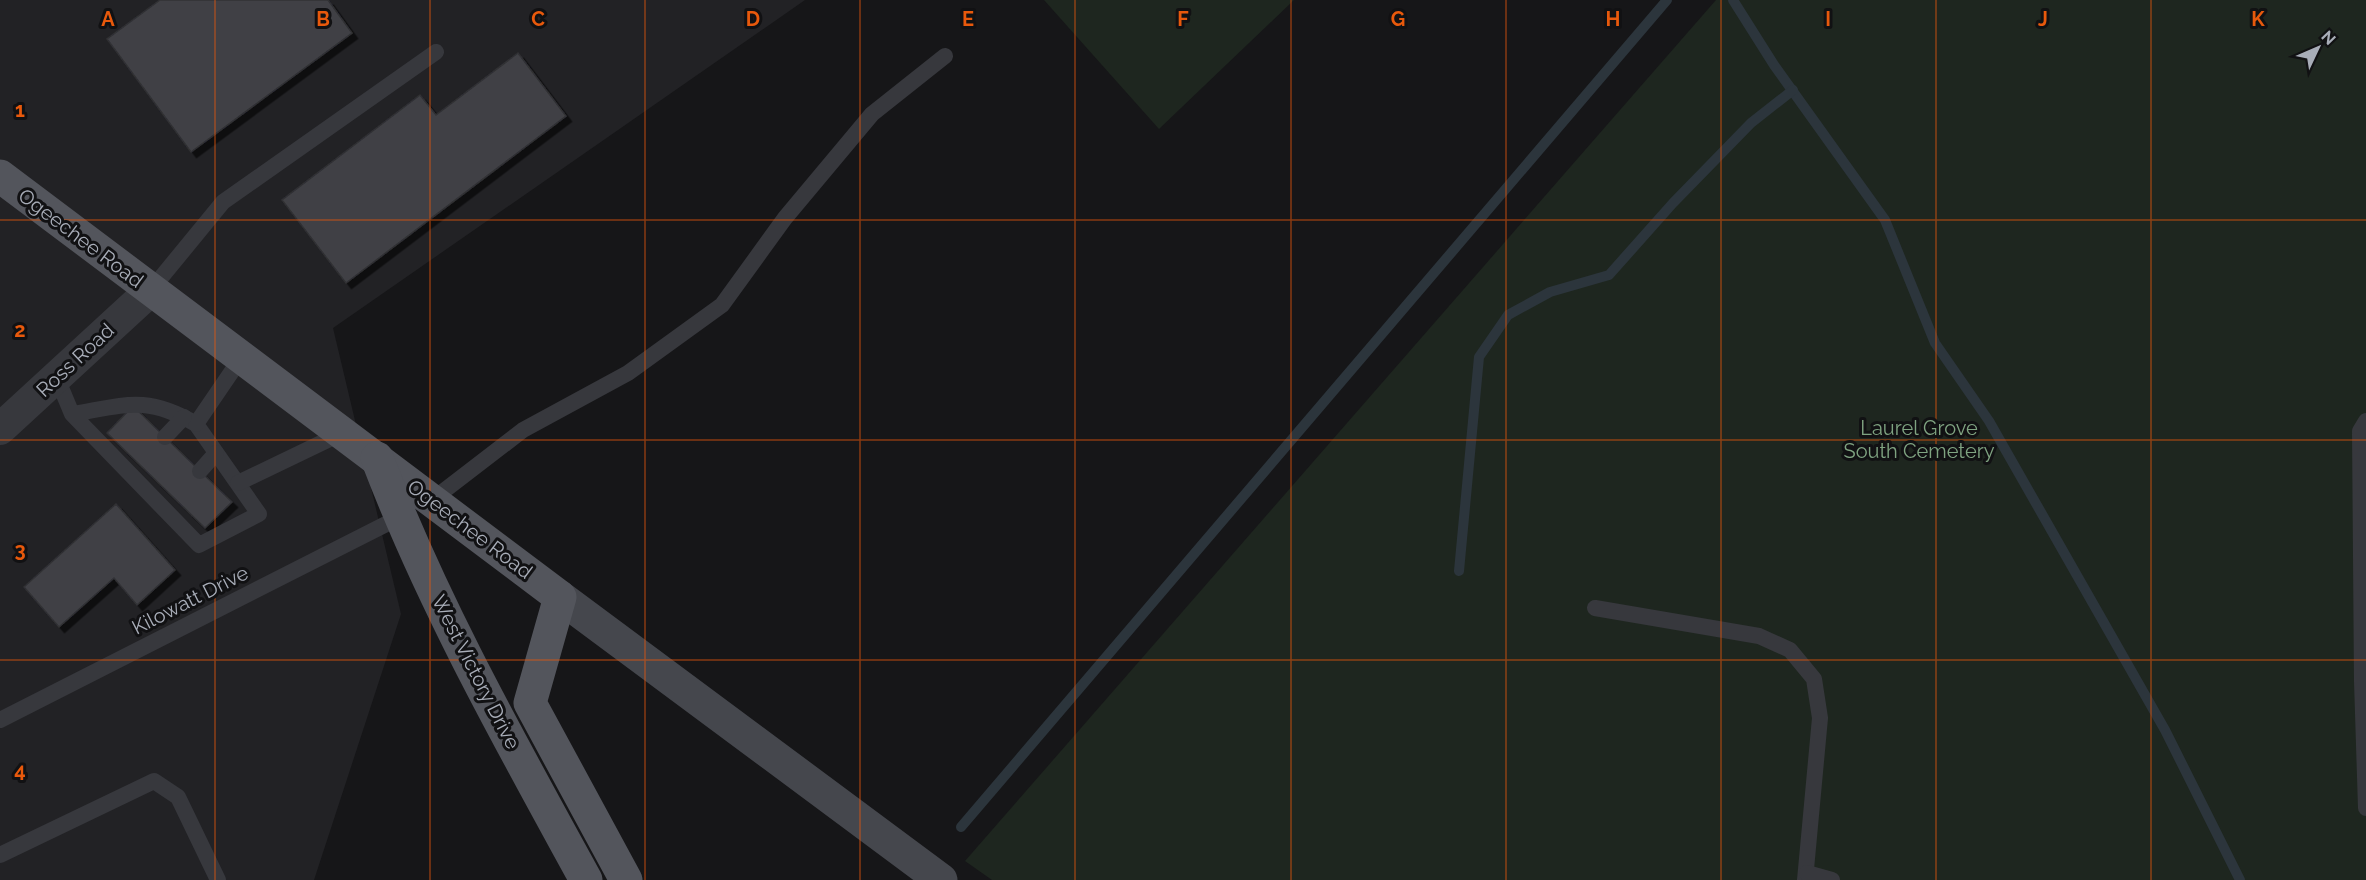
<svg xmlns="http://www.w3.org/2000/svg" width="2366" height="880" viewBox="0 0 2366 880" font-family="Raleway,sans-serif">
<defs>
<filter id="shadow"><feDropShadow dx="5.5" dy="5.5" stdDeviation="0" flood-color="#0009"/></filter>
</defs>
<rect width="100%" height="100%" fill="#161618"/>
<!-- built -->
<polygon fill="#222225" points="0,0 805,0 333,328 401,614 314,880 0,880"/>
<!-- green -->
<g fill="#1e261f">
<polygon points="1044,0 1294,0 1159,129"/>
<polygon points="1716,0 2366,0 2366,880 992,880 965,861"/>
</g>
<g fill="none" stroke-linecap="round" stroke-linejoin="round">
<!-- stream -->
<g stroke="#2c353c" stroke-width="10">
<polyline points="1733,0 1774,65 1885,220 1935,343 1989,421 2165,730 2240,880"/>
<polyline points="1459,571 1479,357 1508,315 1550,292 1609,275 1673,203 1751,123 1793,90"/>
<polyline points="961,827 1667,0"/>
</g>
</g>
<!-- building -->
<g fill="#404145" stroke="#303034" stroke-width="1.5" filter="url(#shadow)">
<polygon points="160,0 328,0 352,33 191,152 107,39"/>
<polygon points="518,53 566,116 346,283 282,200 420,95 436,115"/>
<polygon points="133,406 232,502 205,528 107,433"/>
<polygon points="116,504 175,570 137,605 114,578 59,627 24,587"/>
</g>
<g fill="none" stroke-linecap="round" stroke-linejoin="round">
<!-- lane -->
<g stroke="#37383d" stroke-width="16">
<polyline points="150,291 223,202 436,52"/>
<path d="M57 378 72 414 199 545 259 514 196 424C146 395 126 405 72 414"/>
<polyline points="2366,421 2360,431 2362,681 2366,808"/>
<polyline points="196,424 241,358"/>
<polyline points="165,437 184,417"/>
<polyline points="200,471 216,453"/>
<polyline points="238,483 342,433"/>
<polyline points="432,500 523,430 628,373 722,305 785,218 872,114 945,56"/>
<polyline points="1595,608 1759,636 1790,650 1814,679 1820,718 1805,880"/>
<polyline points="0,720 400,517"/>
<polyline points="0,855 154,781 178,797 218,880"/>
<polyline points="1807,873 1832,880"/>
</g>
<!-- street -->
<polyline stroke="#37383d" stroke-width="32" points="0,429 150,291"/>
<!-- secondary -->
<polyline stroke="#45474d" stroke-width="33" points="560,597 941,880"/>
<!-- primary -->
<g stroke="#53555c" stroke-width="33">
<polyline points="0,176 560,597 530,703 626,880"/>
<path d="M377 458C433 605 511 743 586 880"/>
</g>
</g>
<!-- grid -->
<path fill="none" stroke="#e8590c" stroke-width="1.5" stroke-opacity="0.55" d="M215 0V880M430 0V880M645 0V880M860 0V880M1075 0V880M1291 0V880M1506 0V880M1721 0V880M1936 0V880M2151 0V880M0 220H2366M0 440H2366M0 660H2366"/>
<g text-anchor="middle" stroke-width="6" stroke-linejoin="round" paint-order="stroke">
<!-- street labels -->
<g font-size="20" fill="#a8adb8" stroke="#111113">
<text transform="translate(81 238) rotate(37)" y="7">Ogeechee Road</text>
<text transform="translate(75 360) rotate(-43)" y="7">Ross Road</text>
<text transform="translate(470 529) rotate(37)" y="7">Ogeechee Road</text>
<text transform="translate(190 600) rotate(-27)" y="7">Kilowatt Drive</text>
<text transform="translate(476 672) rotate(63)" y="7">West Victory Drive</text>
</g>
<!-- park labels -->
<g font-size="20" fill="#7fa381" stroke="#111113">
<text x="1919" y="435">Laurel Grove<tspan x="1919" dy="23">South Cemetery</tspan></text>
</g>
</g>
<g font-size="20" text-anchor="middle" font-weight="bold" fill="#e8590c" stroke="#111113" stroke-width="6" stroke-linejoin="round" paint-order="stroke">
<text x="108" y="26">A</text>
<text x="323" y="26">B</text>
<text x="538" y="26">C</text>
<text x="753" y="26">D</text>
<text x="968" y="26">E</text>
<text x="1183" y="26">F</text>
<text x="1398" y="26">G</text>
<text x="1613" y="26">H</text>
<text x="1828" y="26">I</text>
<text x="2043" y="26">J</text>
<text x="2258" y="26">K</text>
<text x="20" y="117">1</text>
<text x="20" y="337">2</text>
<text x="20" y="557">3</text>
<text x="20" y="777">4</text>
</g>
<!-- north arrow -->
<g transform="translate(2318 48) rotate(46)" stroke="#111113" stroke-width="4.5" paint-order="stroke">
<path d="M0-4.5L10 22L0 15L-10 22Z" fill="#a8adb8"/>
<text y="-9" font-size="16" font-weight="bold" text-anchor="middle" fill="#a8adb8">N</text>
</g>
</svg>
